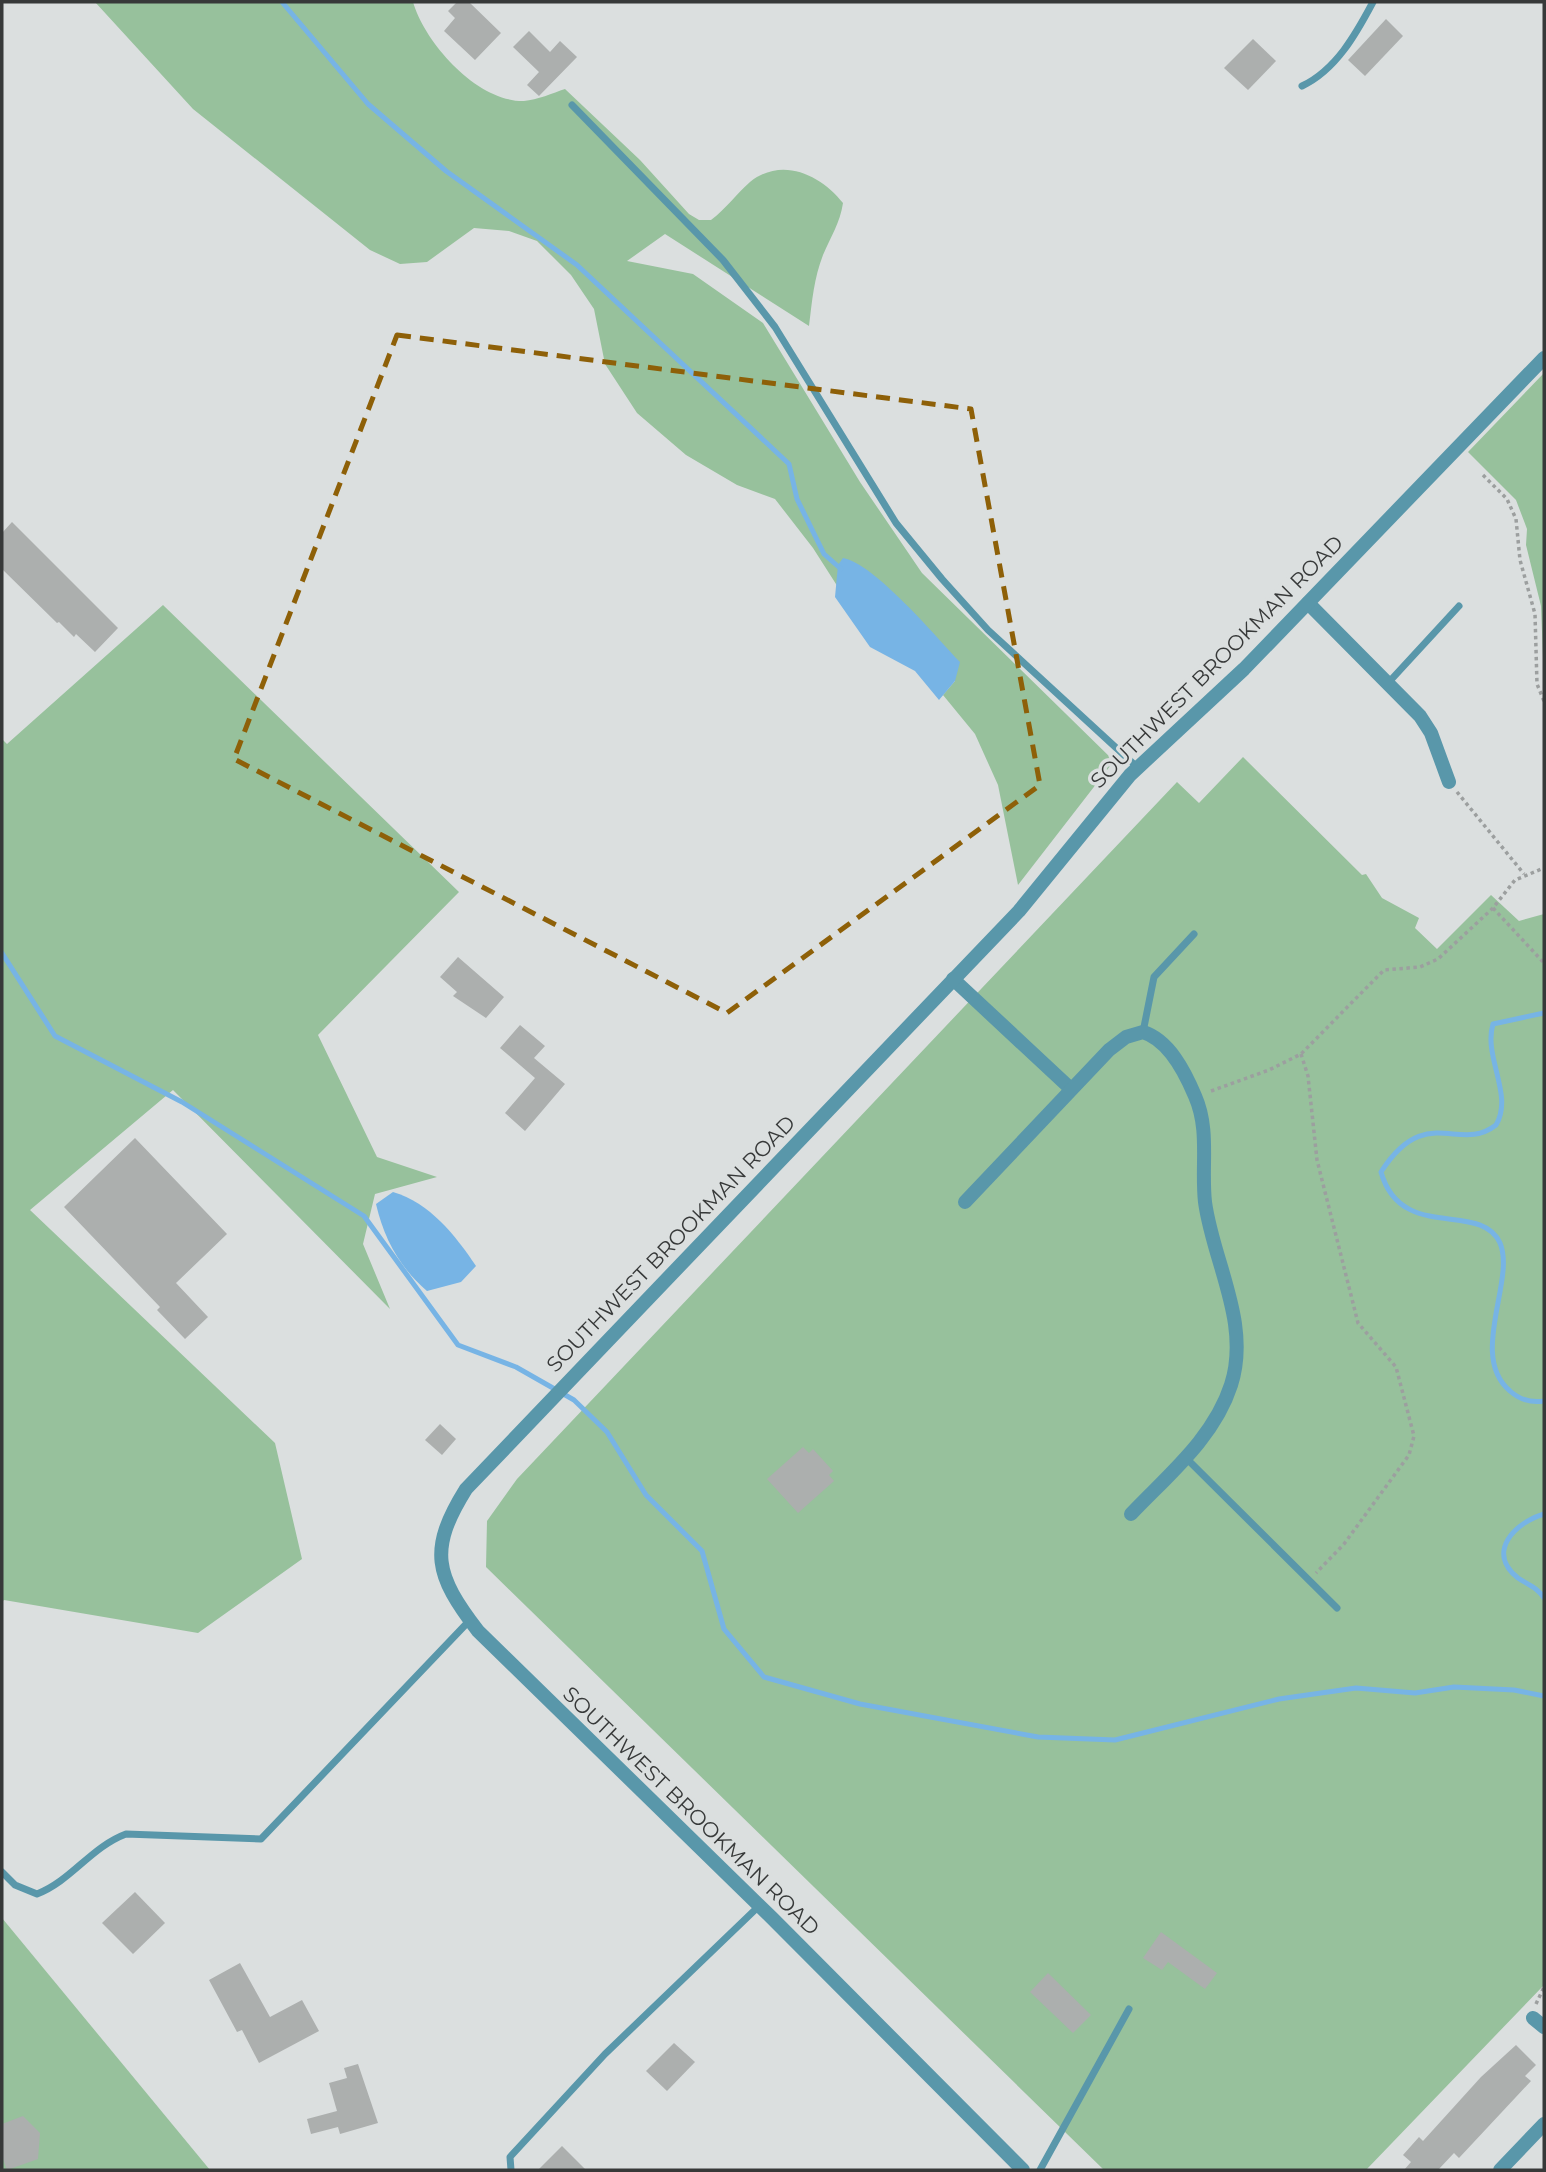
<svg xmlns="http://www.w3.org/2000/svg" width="1546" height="2172" viewBox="0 0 1546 2172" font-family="Montserrat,sans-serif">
<rect width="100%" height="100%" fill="#dbdfdf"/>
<!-- green -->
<g fill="#97c19c">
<path d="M95 2H413C425 43 477 102 524 101 537 100 553 93 565 89L640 160 689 214 699 220H711C726 209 736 194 750 182 782 156 821 175 843 203 840 223 831 236 823 255 814 278 812 301 809 326L665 234 627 261 693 274 763 323 860 482 922 573 1114 761 1018 885 998 785 975 734 943 695 955 681 843 595 813 548 775 499 737 485 686 455 637 413 605 364 594 309 571 275 537 241 509 231 474 228 427 262 400 264 370 250 193 109Z"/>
<polygon points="1544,373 1544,683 1541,606 1526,545 1527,529 1516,500 1468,452"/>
<polygon points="163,605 459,892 318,1035 377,1157 437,1177 375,1194 363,1244 390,1309 173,1090 30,1210 275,1443 302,1559 198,1633 4,1600 2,1602 2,739 7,744"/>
<polygon points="1243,757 1362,875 1366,874 1382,898 1419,918 1415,928 1437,949 1491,895 1519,921 1544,914 1544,1985 1366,2170 1104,2170 486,1567 487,1521 517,1479 1177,782 1199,803"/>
<polygon points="2,1918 210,2170 2,2170"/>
</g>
<!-- water -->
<g fill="#77b4e5">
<path d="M843 558C874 563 937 638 960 662L955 681 939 700 915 671 870 647 835 597 838 565Z"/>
<path d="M393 1192C430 1203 455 1235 476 1266L461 1282 427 1291C400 1268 384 1239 376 1204Z"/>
</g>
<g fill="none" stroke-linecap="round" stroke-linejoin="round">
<!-- stream -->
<g stroke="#77b4e5" stroke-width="5">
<polyline points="282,2 368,104 446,171 577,265 789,464 797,499 824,554 841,569"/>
<polyline points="2,953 55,1036 182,1102 364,1216 458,1345 516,1367 574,1400 607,1432 646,1495 702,1551 724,1629 764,1677 860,1704 1038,1737 1115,1740 1279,1699 1356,1688 1415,1693 1454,1687 1514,1690 1544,1696"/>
<path d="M1544 1013 1493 1024C1483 1057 1514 1095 1496 1125 1459 1154 1426 1102 1381 1172 1401 1243 1481 1200 1500 1243 1516 1280 1468 1356 1510 1391 1520 1400 1531 1403 1544 1401"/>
<path d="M1544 1514C1516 1522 1485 1552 1518 1578 1528 1585 1537 1587 1544 1598"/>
</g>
</g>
<!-- building -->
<g fill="#acafae">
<polygon points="457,2 469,2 501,33 475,60 444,31 455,18 448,11"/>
<polygon points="1386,19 1403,36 1365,76 1348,60"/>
<polygon points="529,31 550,52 560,41 577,57 539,96 527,85 539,72 513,47"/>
<polygon points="1253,39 1276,61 1248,90 1224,68"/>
<polygon points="12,522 118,628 95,652 76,634 74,637 59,622 57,623 2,569 2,533"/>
<polygon points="458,957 504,997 486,1018 453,996 457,992 440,977"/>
<polygon points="520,1025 545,1046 534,1058 565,1084 525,1131 505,1113 535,1078 500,1048"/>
<polygon points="135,1138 227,1234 176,1283 208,1317 185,1339 157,1310 160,1307 64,1207"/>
<polygon points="440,1424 456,1439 442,1455 425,1440"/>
<polygon points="803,1447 809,1453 813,1449 833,1471 829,1475 834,1481 798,1513 767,1479"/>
<polygon points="135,1892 165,1923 133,1954 102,1923"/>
<polygon points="1161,1932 1217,1973 1205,1989 1168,1962 1162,1970 1143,1958"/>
<polygon points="240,1963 270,2017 302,2000 319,2031 259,2063 242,2030 237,2032 209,1980"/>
<polygon points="1048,1973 1091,2015 1073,2033 1030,1992"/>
<polygon points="674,2043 695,2062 667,2091 646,2071"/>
<polygon points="1516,2045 1536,2065 1525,2076 1531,2081 1459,2158 1454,2153 1438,2170 1404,2170 1411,2162 1403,2155 1419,2137 1423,2141 1481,2077"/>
<polygon points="358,2064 378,2123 340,2134 338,2127 311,2134 307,2119 337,2111 329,2083 347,2078 344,2068"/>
<polygon points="23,2116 40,2133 38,2159 7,2170 2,2156 2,2124"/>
<polygon points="562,2146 586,2170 538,2170"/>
</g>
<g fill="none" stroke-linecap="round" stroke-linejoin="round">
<!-- path -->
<g stroke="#9c9f9f" stroke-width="3.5" stroke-dasharray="3.5 3.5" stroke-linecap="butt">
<polyline points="1483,475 1507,499 1516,519 1520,560 1535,614 1537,684 1544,701"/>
<polyline points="1457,792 1524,874"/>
<polyline points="1493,908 1544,963"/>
<polyline points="1301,1054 1308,1076 1317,1160 1358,1323 1396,1367 1414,1436 1409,1455 1344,1544 1316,1573"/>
<polyline points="1211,1091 1269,1070 1301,1054 1384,970 1420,967 1438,959 1493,908 1515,880 1544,868"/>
<polyline points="1536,2004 1544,1987"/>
</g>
<!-- service -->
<g stroke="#5997aa" stroke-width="7">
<path d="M1302 86C1336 70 1356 34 1373 2"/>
<polyline points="572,105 723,260 775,327 896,523 942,579 988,630 1137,767"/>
<polyline points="1389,682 1459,606"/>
<polyline points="1143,1032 1154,977 1194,934"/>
<polyline points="1186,1458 1337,1608"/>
<path d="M2 1872 15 1885 37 1894C71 1881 91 1847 126 1834L261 1839 470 1620"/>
<polyline points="511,2170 510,2157 605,2054 759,1906"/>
<polyline points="1040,2170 1129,2009"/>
</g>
<!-- minor -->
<g stroke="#5997aa" stroke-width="14">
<polyline points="1308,603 1420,716 1431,733 1449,782"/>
<polyline points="953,979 1071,1089"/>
<path d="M965 1202 1109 1050 1126 1037 1143 1032C1169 1040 1185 1072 1195 1096 1210 1130 1201 1166 1205 1202 1213 1262 1251 1323 1231 1385 1214 1438 1168 1475 1131 1514"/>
<polyline points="1533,2018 1544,2027"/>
<path d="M1023 2170 772 1918 478 1631C435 1575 428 1550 466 1489L1019 911 1130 775 1244 669 1544 358"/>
<polyline points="1500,2170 1544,2124"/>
</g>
</g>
<!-- marked area -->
<path fill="none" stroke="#8e6008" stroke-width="5" stroke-dasharray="14 9" stroke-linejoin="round" d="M397 335 971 409 1040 785 727 1013 234 759Z"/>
<g text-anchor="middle" stroke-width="7" stroke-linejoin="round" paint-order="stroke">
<!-- street labels -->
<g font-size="21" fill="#373939" stroke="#dbdfdf">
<text transform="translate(1217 662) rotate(-45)" y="7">SOUTHWEST BROOKMAN ROAD</text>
<text transform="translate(671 1244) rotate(-46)" y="7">SOUTHWEST BROOKMAN ROAD</text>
<text transform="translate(691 1811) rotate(44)" y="7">SOUTHWEST BROOKMAN ROAD</text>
</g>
</g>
<!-- border -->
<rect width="1546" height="2172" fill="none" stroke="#373939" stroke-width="7"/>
</svg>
